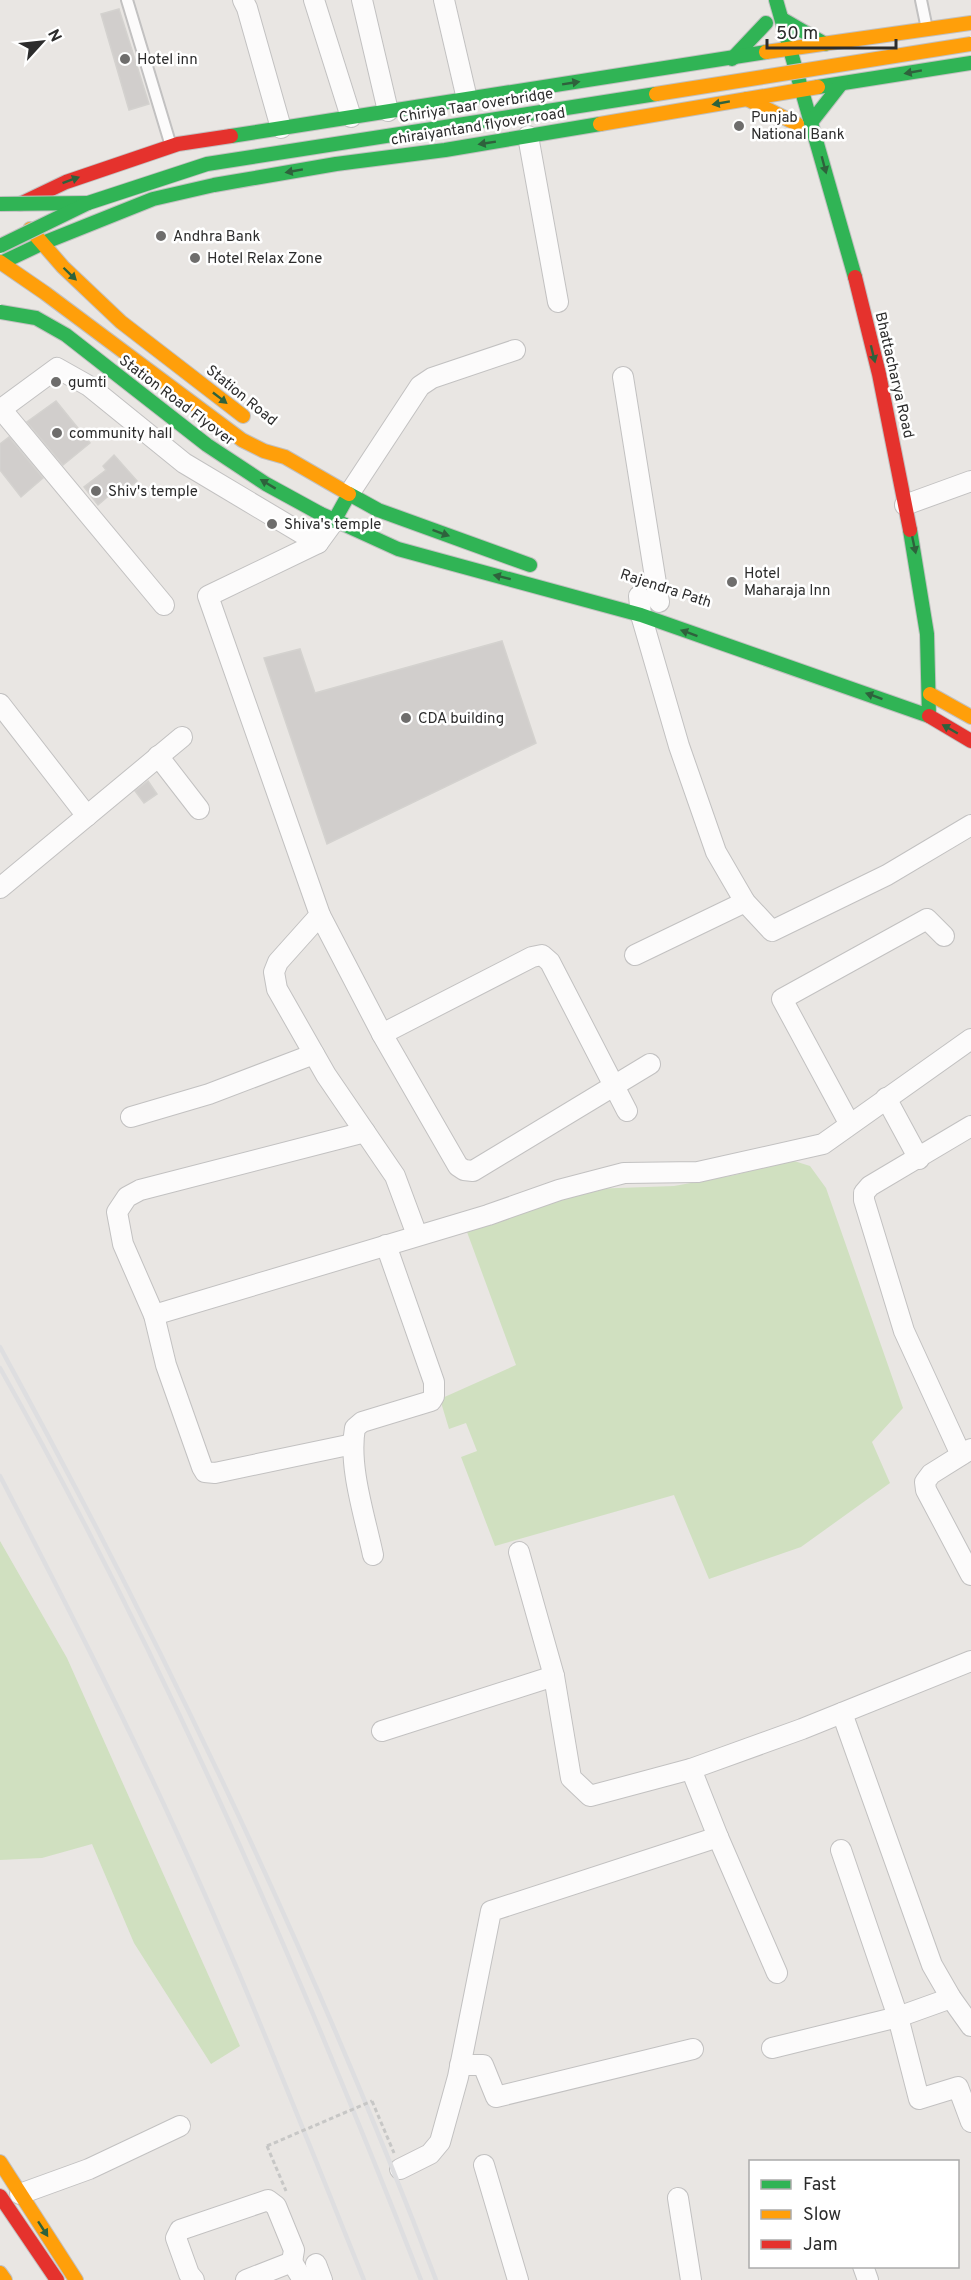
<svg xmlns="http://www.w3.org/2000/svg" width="971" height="2280" viewBox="0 0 971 2280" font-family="Overpass,sans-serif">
<rect width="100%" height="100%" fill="#e9e6e3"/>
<!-- green -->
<g fill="#d0e0c0">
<polygon points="791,1160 810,1166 826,1188 903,1408 872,1442 890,1483 801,1547 709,1579 674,1495 495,1546 461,1457 477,1451 466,1423 449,1429 440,1399 516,1365 467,1232 591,1189 674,1186 735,1175"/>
<polygon points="0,1541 67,1658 240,2046 211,2064 134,1943 92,1844 42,1858 0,1860"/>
</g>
<!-- building -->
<g fill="#d1cecc" stroke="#d4d2cf" stroke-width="1.5">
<polygon points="119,9 149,104 129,110 101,14"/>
<polygon points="56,401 90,443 63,465 27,422"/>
<polygon points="9,437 43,478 21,497 0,470 0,444"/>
<polygon points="114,455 137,481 125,491 120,486 98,505 84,487 106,470 103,466"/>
<polygon points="502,641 536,743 327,844 264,658 300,649 315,693"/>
<polygon points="148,781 157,794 144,803 135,791"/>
</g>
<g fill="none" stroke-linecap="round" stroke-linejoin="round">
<defs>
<g id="lane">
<polyline points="127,0 171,146"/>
<polyline points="921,0 927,29"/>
</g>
<g id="street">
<polyline points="243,0 247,8 281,128"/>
<polyline points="314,0 351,117"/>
<polyline points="362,0 388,111"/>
<polyline points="444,0 467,99"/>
<polyline points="528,136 558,302"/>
<polyline points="623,377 659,602"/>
<polyline points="1,409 164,605"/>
<polyline points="0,410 57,368 89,386 184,463 318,543"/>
<polyline points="349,494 420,386 432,378 515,350"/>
<polyline points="905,505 971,481"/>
<polyline points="334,521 318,543 208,596 320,915 278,962 274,972 277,989 326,1075 395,1176 417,1235"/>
<polyline points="639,596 641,615 679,746 716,852 745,902 772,931 887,875 971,825"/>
<polyline points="0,704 87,816"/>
<polyline points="158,756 199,809"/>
<polyline points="0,888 182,737"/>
<polyline points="320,915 382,1034 458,1166 464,1170 473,1171 650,1064"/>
<polyline points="635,955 745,902"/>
<polyline points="382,1034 532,957 542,955 550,962 627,1111"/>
<polyline points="886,1098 919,1159"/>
<polyline points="131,1117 209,1094 314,1054"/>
<polyline points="849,1123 782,999 927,919 944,936"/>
<polyline points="154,1315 488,1215 559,1190 624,1173 698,1172 823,1144 971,1039"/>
<polyline points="353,1444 215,1473 205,1472 202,1467 166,1365 154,1315 123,1244 117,1212 127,1197 140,1190 365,1132"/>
<polyline points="971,1449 931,1474 925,1482 926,1490 971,1575"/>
<polyline points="961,1455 904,1331 864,1200 864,1193 870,1186 971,1126"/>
<polyline points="519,1552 554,1676 571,1778 590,1796 691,1769 802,1729 971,1661"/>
<path d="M373 1555C365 1517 348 1466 355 1428L362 1422 431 1401 434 1396V1382L386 1245"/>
<polyline points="842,1713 932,1965 951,1998 971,2026"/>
<polyline points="382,1731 554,1676"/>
<polyline points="718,1837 777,1973"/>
<polyline points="841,1850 898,2017 919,2099 958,2087 971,2122"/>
<polyline points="772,2048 898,2017 951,1998"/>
<polyline points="460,2065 483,2065 496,2097 693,2049"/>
<polyline points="484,2165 518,2280"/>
<polyline points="400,2169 430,2154 440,2142 458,2077 491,1911 718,1837 691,1769"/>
<polyline points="20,2194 89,2169 180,2126"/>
<polyline points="678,2198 691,2280"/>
<polyline points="292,2262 303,2280"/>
<polyline points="316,2264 322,2280"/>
<polyline points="863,2266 868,2280"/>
<polyline points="194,2280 189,2274 176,2238 180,2230 268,2200 276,2206 294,2250 292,2262"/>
<polyline points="246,2280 292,2262"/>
</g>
<g id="fast">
<polyline points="776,0 855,277"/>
<polyline points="782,19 825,44"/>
<polyline points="732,59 766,23"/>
<polyline points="818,87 971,63"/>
<polyline points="812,121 841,84"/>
<polyline points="231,136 766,52"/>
<polyline points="1,263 43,243 153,199 214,185 336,164 445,150 600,124"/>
<polyline points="319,513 398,549 641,615 929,716 927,634 910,530"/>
<polyline points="334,521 349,494 378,510 530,565"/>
</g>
<g id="slow">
<polyline points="766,52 971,23"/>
<polyline points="747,99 797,124"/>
<polyline points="600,124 818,87"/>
<polyline points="30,229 63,267 121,322 243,416"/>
<polyline points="0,262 45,293 242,440 264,451 285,457 349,494"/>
<polyline points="930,694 971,717"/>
<polyline points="0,2162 76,2280"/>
<polyline points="0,2273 5,2280"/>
</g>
<g id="jam">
<polyline points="20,204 66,182 178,144 231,136"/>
<polyline points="855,277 879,374 910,530"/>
<polyline points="929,716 971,741"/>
<polyline points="0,2196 57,2280"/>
</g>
</defs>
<!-- lane casing -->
<use href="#lane" stroke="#c2c1c1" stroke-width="14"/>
<!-- street casing -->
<use href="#street" stroke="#c2c1c1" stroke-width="22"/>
<!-- fast casing -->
<use href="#fast" stroke="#c2c1c1" stroke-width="16"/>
<!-- slow casing -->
<use href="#slow" stroke="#c2c1c1" stroke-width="16"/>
<!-- jam casing -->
<use href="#jam" stroke="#c2c1c1" stroke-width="16"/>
<!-- path -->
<g stroke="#c7c7c6" stroke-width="3" stroke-dasharray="4.5 3" stroke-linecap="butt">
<polyline points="372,2101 394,2153"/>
<polyline points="267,2146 286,2191"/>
</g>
<!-- lane -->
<use href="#lane" stroke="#fcfbfb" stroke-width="10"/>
<!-- street -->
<use href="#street" stroke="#fcfbfb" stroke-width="20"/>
<!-- fast -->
<use href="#fast" stroke="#30b455" stroke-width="14"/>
<!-- slow -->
<use href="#slow" stroke="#ff9f0a" stroke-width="14"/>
<!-- jam -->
<use href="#jam" stroke="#e5322d" stroke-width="14"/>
<!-- rail -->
<g stroke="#dedee0" stroke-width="4.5">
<path d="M0 1347C165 1648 314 1959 436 2280"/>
<path d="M0 1368C165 1660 299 1968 421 2280"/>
<path d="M0 1476C61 1594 122 1712 177 1833 245 1980 303 2130 364 2280"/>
</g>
<defs>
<g id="fast-bridge">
<polyline points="0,204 88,203"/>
<polyline points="0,246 88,203 207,164 656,94"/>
<polyline points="0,312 36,318 66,335 207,445 266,484 319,513"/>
</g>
<polyline id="slow-bridge" points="656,94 971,44"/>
</defs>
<!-- fast-bridge casing -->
<use href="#fast-bridge" stroke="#c2c1c1" stroke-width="16" stroke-linecap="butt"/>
<!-- slow-bridge casing -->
<use href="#slow-bridge" stroke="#c2c1c1" stroke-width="16" stroke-linecap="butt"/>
<!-- path-bridge -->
<polyline stroke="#c7c7c6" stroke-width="3" stroke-dasharray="4.5 3" stroke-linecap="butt" points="267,2146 372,2101"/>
<!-- fast-bridge -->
<use href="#fast-bridge" stroke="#30b455" stroke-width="14"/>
<!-- slow-bridge -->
<use href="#slow-bridge" stroke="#ff9f0a" stroke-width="14"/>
</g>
<!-- one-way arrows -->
<defs><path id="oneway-solid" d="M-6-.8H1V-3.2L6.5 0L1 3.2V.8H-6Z" transform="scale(1.5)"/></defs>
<g fill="#2e623c">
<use href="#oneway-solid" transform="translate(913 72) rotate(170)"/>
<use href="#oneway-solid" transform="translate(571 83) rotate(-9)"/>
<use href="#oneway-solid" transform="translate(721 103) rotate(170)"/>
<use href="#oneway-solid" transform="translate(487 143) rotate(171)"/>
<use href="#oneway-solid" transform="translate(824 165) rotate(75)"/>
<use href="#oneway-solid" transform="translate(294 171) rotate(170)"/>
<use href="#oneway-solid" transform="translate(71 180) rotate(-20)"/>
<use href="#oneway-solid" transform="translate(70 274) rotate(44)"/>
<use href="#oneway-solid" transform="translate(873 354) rotate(76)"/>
<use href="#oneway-solid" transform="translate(220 398) rotate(38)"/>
<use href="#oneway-solid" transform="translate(268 484) rotate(-149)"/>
<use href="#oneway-solid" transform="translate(441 533) rotate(20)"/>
<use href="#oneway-solid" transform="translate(914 545) rotate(78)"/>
<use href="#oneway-solid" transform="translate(502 577) rotate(-166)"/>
<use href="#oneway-solid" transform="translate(689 633) rotate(-160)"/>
<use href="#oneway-solid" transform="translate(874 696) rotate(-160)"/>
<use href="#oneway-solid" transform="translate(950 729) rotate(-150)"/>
<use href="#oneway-solid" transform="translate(43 2229) rotate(57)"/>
</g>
<!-- markers -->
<g fill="#6e6d6c" stroke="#fff" stroke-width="2">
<circle cx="125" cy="59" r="6"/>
<circle cx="739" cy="126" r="6"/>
<circle cx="161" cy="236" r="6"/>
<circle cx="195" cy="258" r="6"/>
<circle cx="56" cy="382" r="6"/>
<circle cx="57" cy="433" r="6"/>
<circle cx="96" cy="491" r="6"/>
<circle cx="272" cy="524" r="6"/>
<circle cx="732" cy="582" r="6"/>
<circle cx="406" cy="718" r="6"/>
</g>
<g text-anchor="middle" stroke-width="5" stroke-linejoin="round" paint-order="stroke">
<!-- poi labels -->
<g font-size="15" fill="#2c2c2c" stroke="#fff" text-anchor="start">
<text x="137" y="64">Hotel inn</text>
<text x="751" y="122">Punjab<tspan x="751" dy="17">National Bank</tspan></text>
<text x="173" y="241">Andhra Bank</text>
<text x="207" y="263">Hotel Relax Zone</text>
<text x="68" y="387">gumti</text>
<text x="69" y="438">community hall</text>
<text x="108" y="496">Shiv's temple</text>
<text x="284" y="529">Shiva's temple</text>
<text x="744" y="578">Hotel<tspan x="744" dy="17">Maharaja Inn</tspan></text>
<text x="418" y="723">CDA building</text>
</g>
<!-- street labels -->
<g font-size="15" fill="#2c2c2c" stroke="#fff">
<text transform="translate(476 105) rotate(-9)" y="5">Chiriya Taar overbridge</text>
<text transform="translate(478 126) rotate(-9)" y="5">chiraiyantand flyover road</text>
<text transform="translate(895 375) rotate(77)" y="5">Bhattacharya Road</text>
<text transform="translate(242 395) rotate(39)" y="5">Station Road</text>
<text transform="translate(177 400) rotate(37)" y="5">Station Road Flyover</text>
<text transform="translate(666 588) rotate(18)" y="5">Rajendra Path</text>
</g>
</g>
<!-- legend -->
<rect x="749" y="2160" width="210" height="108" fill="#ffffff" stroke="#ababab" stroke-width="1.5"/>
<rect x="761" y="2180" width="30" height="9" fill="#30b455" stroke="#ababab" stroke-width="1.5"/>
<text x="803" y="2190" font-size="18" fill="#2c2c2c">Fast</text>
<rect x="761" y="2210" width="30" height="9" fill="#ff9f0a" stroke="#ababab" stroke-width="1.5"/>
<text x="803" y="2220" font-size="18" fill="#2c2c2c">Slow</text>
<rect x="761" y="2240" width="30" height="9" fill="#e5322d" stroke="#ababab" stroke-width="1.5"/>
<text x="803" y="2250" font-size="18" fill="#2c2c2c">Jam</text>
<!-- north arrow -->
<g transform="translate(42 42) rotate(63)" stroke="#ffffff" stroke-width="4.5" paint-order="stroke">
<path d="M0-4.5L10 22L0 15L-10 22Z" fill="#2c2c2c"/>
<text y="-9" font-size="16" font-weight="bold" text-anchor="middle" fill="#2c2c2c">N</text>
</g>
<!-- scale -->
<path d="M767 39v9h129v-9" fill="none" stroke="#2c2c2c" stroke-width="3"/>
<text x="776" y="39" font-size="18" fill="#2c2c2c" stroke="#ffffff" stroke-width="4.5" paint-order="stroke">50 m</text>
</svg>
